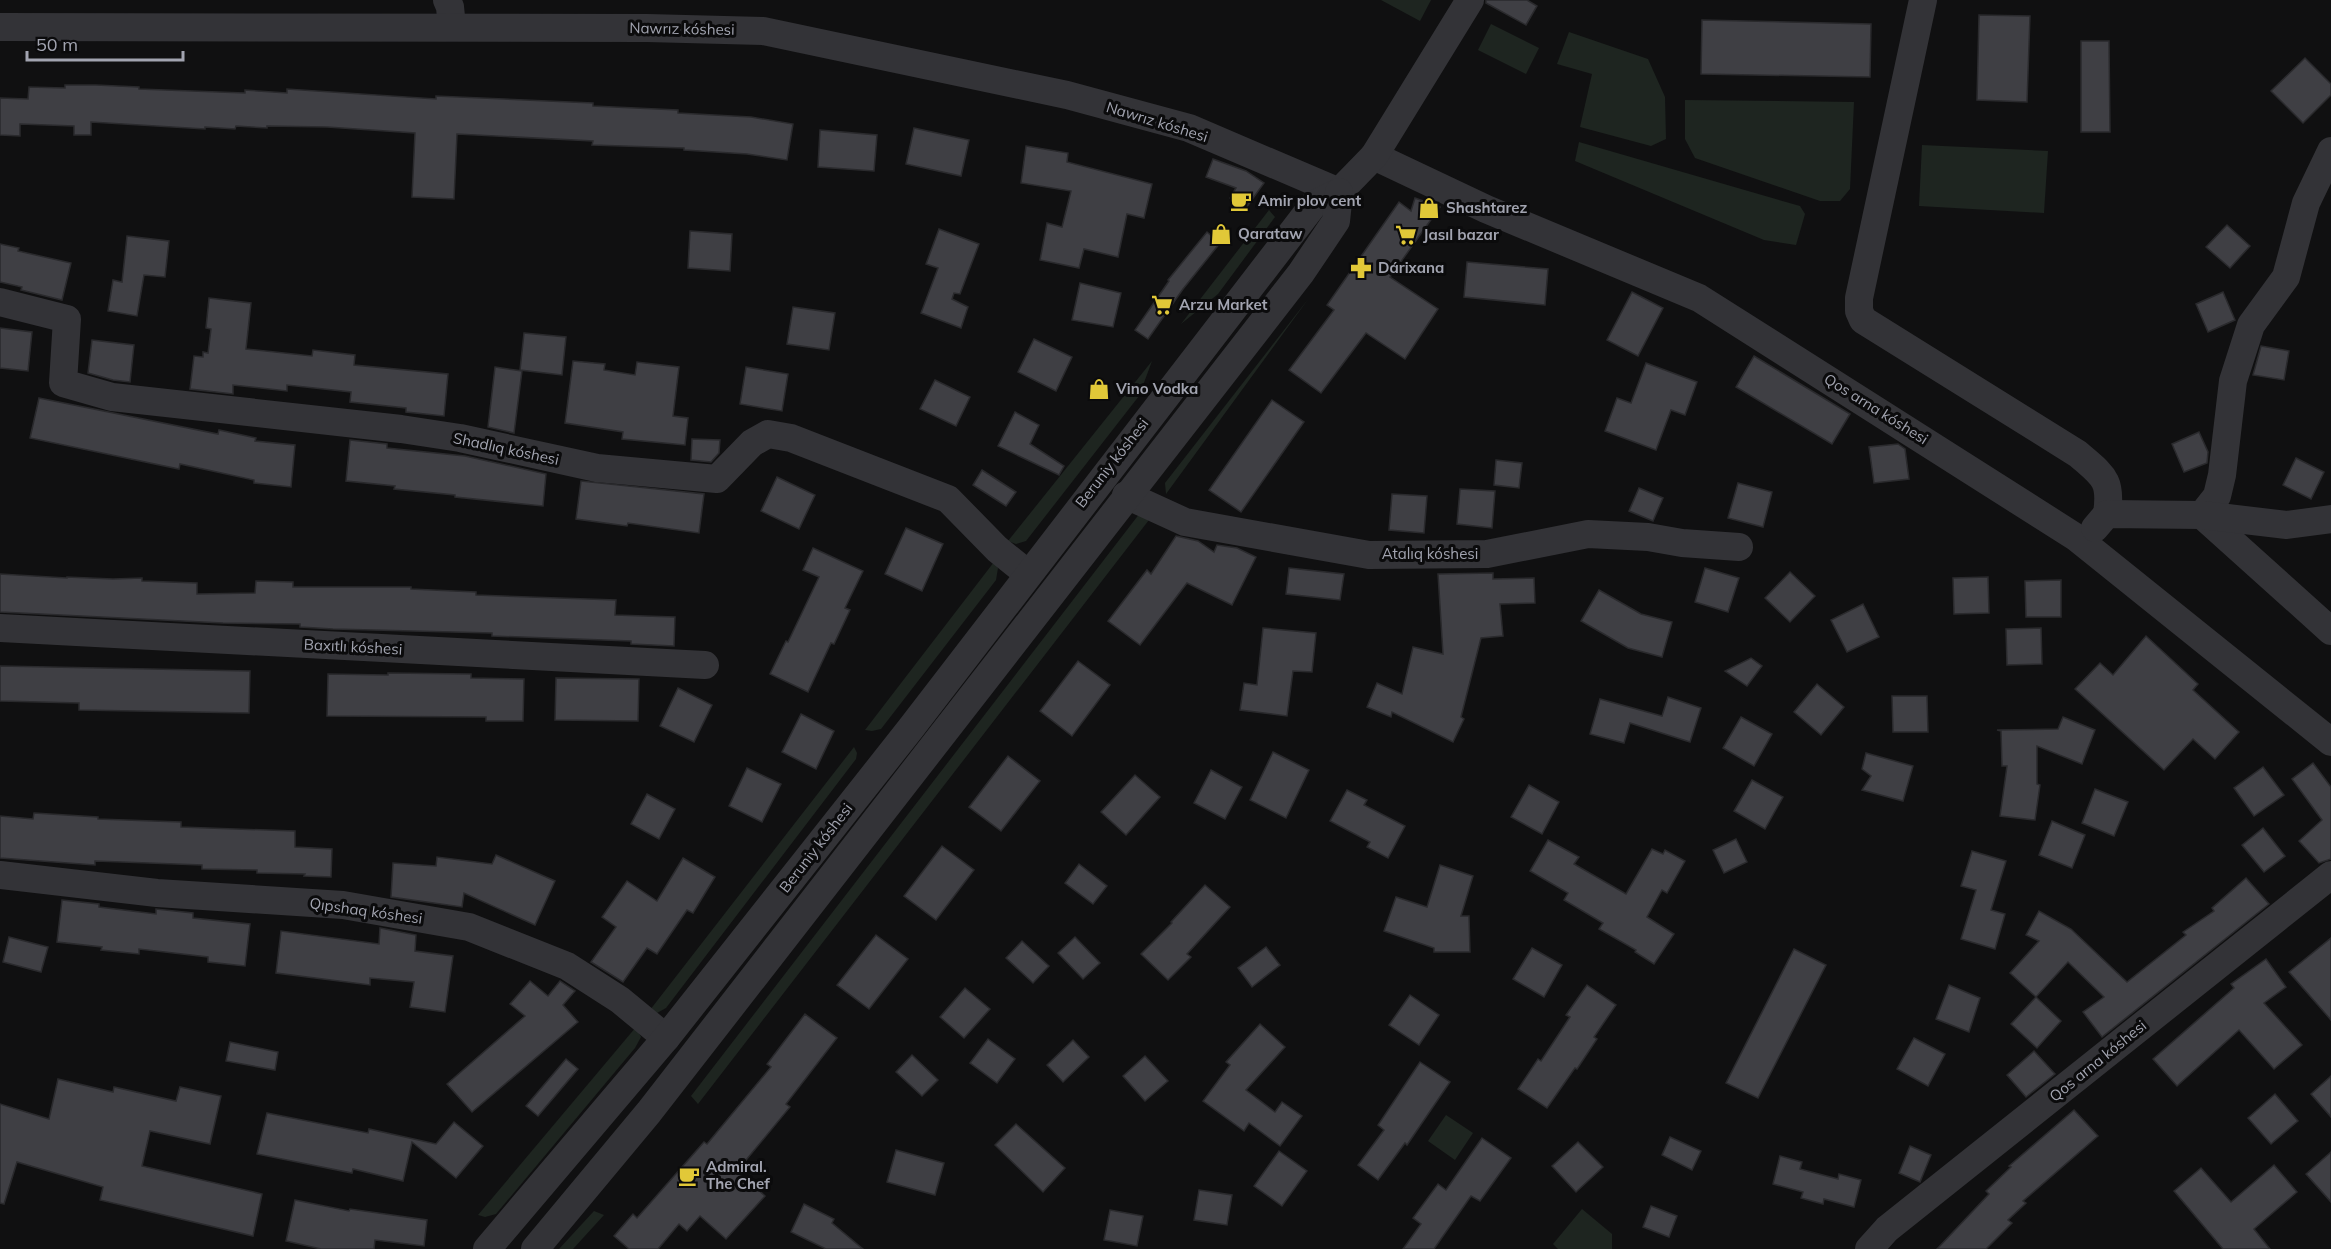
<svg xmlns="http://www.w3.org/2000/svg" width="2331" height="1249" viewBox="0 0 2331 1249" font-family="Mulish,sans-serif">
<rect width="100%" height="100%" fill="#101011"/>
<!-- green -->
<g fill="#1e2520">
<polygon points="1381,0 1431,0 1420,21"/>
<polygon points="1491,24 1539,48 1526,74 1478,50"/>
<polygon points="1569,32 1648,59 1665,97 1666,139 1651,146 1580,127 1592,74 1557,64"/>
<polygon points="1685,100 1854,102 1850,189 1840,201 1820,201 1695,158 1685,139"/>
<polygon points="1579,142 1800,206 1805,214 1796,245 1764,240 1575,161"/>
<polygon points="1922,145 2048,151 2044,213 1919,206"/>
<polygon points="1269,210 1275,217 1218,294 1181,324"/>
<polygon points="1309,298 1166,494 1165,483"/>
<polygon points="1152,361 1139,396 1026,541 1016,544 1008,541"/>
<polygon points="1140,513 1152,516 698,1104 691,1096"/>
<polygon points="994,562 998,568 996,580 881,729 872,731 865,730"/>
<polygon points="854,747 857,753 856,759 666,1008 657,1013 650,1010"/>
<polygon points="636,1027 641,1037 635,1048 496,1214 485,1217 478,1215"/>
<polygon points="1446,1115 1473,1133 1455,1160 1428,1141"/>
<polygon points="1582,1209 1612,1234 1612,1249 1558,1249 1553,1244"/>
<polygon points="594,1211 604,1215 573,1249 559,1249"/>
</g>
<!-- building -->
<g fill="#3f3f44" stroke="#2a2a2d" stroke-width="1.5">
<polygon points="1486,0 1527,0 1537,6 1526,25 1486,3"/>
<polygon points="1979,15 2030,16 2027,102 1977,100"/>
<polygon points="1702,20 1871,24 1870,77 1701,74"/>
<polygon points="2081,41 2109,41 2110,132 2081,132"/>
<polygon points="2305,58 2331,84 2331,95 2303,123 2271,91"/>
<polygon points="65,85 96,85 139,87 139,89 245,93 245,90 287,93 287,89 436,99 436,96 593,103 593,106 678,110 678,113 751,117 793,124 787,160 747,154 684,150 684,148 592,145 593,141 457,134 454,199 412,197 415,133 327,127 267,126 267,128 236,126 235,129 205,127 205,129 91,122 91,135 74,135 74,126 20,124 20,136 0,135 0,98 28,99 29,87 65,88"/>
<polygon points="914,128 969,140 961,176 906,164"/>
<polygon points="820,130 877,135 874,171 818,167"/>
<polygon points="1026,146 1068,153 1067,162 1152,184 1144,218 1127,214 1118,257 1084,249 1079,268 1040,260 1047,223 1062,227 1071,191 1021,183"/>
<polygon points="1213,159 1246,171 1264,183 1246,208 1230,198 1236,188 1206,177"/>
<polygon points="1415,198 1440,207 1390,277 1438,309 1405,359 1366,333 1321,393 1289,370 1334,310 1327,305 1399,202 1411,211"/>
<polygon points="2227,225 2250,246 2230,268 2206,247"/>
<polygon points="939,229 979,244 960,294 954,293 952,299 968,307 961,328 921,313 938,268 926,264"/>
<polygon points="690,231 732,234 730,271 688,268"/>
<polygon points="1207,232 1220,243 1183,289 1148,339 1135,330 1169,281 1168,280"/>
<polygon points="127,236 169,241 165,277 144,275 137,316 108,311 113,280 122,282"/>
<polygon points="0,244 19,248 18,251 71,263 62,300 21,290 22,287 0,282"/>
<polygon points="1467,262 1548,269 1545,305 1464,297"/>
<polygon points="1080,283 1121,293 1113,327 1072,320"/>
<polygon points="1632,292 1663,308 1638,356 1607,340"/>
<polygon points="2223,292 2235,320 2208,332 2196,304"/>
<polygon points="209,298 251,303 246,349 312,356 313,350 355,355 354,365 448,374 444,416 406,412 406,408 350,402 351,392 287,385 287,391 233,385 233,394 190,389 194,356 203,357 203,352 208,353 211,329 206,328"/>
<polygon points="793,307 835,313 829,350 787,344"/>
<polygon points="0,328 32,332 28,371 0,368"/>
<polygon points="524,333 566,337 562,375 520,370"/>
<polygon points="1034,339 1072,357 1056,391 1018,372"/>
<polygon points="92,340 134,345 130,382 113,380 88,373"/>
<polygon points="2261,346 2289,351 2284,380 2253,375"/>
<polygon points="1754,356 1850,414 1832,444 1736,387"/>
<polygon points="573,361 605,364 604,370 635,375 637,362 679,367 673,416 688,418 685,445 622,439 623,432 565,423"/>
<polygon points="1646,363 1697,382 1685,415 1671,410 1656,450 1605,431 1617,398 1631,403"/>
<polygon points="495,367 522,371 514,433 488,427"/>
<polygon points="746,367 788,374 782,411 740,404"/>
<polygon points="935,380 970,397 956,426 920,409"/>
<polygon points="39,398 218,434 219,430 256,438 255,441 295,445 291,487 254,483 254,480 180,464 179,469 30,438"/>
<polygon points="1272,400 1304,422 1241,512 1209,490"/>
<polygon points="1015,412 1039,425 1030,444 1064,466 1059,475 998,446"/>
<polygon points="2199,432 2208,452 2207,463 2184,472 2172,444"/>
<polygon points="692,439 720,440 719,453 711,462 691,460"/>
<polygon points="350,440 387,444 387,448 465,456 546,474 543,506 455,497 455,495 394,489 395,486 346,481"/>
<polygon points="1898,444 1905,449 1909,479 1874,483 1869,447"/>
<polygon points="2296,458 2324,472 2311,499 2283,485"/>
<polygon points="1496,460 1522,463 1519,488 1494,485"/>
<polygon points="982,470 1016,492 1006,506 973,485"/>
<polygon points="777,477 815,495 799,529 761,511"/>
<polygon points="581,481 704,494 699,533 628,523 627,526 576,519"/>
<polygon points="1738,483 1772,492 1763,527 1728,518"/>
<polygon points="1639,488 1663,498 1653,521 1629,511"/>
<polygon points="1460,489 1495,491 1492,528 1457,524"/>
<polygon points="1392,494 1427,496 1424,533 1389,530"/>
<polygon points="906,528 943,544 922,591 885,574"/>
<polygon points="1176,536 1198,541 1214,552 1217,545 1237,548 1256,557 1232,605 1187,583 1140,645 1108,621 1147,570 1151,574"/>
<polygon points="813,548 863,571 845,608 850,610 834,644 831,643 808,692 770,674 786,641 788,642 819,577 803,570"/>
<polygon points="1289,568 1344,574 1340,600 1286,594"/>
<polygon points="1705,568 1739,578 1728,612 1695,602"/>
<polygon points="1790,572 1815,596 1790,622 1765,598"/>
<polygon points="1493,573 1493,579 1534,578 1535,603 1500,604 1503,636 1481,638 1461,717 1464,719 1453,742 1392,712 1391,717 1367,707 1377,683 1402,694 1413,647 1443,654 1438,574"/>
<polygon points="0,574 67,578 67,577 113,579 142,578 142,581 197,583 197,594 255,593 256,581 293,582 293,587 411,587 411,589 476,592 476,595 616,600 615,615 675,617 674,646 631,644 631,641 492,636 492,633 333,629 300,627 300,624 223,623 0,612"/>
<polygon points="1988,577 1989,613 1954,614 1953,578"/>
<polygon points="2061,580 2061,617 2026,617 2025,581"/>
<polygon points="1599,590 1641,614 1672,622 1662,657 1628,648 1581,621"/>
<polygon points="1863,604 1879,637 1847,652 1831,620"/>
<polygon points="1263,628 1316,633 1312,672 1293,671 1287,716 1240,710 1244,683 1257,685"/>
<polygon points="2041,628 2042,664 2007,665 2006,629"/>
<polygon points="2146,636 2198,684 2193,690 2239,732 2215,759 2193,739 2164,770 2075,689 2100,663 2113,675"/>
<polygon points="1751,658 1762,666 1747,686 1725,671"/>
<polygon points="1078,661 1110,685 1072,736 1040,711"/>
<polygon points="0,666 250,671 249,713 79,710 79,703 0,701"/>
<polygon points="388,673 471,674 471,678 524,679 523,721 486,721 486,717 327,716 328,674 388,675"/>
<polygon points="556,678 639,679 638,721 555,720"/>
<polygon points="1817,684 1844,707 1821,735 1794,712"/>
<polygon points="678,688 712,705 694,742 660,726"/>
<polygon points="1892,696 1927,696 1928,732 1893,732"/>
<polygon points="1668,697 1701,708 1690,742 1630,723 1624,743 1590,734 1600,699 1662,716"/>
<polygon points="801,714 834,731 816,769 782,752"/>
<polygon points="1741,717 1772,734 1754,766 1723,748"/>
<polygon points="2063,717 2095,730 2082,764 2037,746 2037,784 2040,785 2035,820 2000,816 2007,766 2002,766 2001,731 1997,730 2058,729"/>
<polygon points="1273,752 1309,770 1286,818 1250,800"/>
<polygon points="1866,753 1913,766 1903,801 1862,790 1871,776 1862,769"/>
<polygon points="1008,756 1040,781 1001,831 969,807"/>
<polygon points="2313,763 2331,787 2331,859 2319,863 2299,841 2322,820 2292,779"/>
<polygon points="2263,767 2284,795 2254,816 2234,788"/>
<polygon points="747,768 781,784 762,822 729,806"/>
<polygon points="1211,770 1242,787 1225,819 1194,803"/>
<polygon points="1135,775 1160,797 1126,835 1101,812"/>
<polygon points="1752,780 1783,797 1765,829 1734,811"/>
<polygon points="1529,785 1559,802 1542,834 1511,817"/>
<polygon points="2095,789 2128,802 2114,836 2082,823"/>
<polygon points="1347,790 1367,800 1364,805 1405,826 1388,858 1367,847 1370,842 1330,821"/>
<polygon points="647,794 675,809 659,839 631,824"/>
<polygon points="34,813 98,817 98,819 181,822 181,827 295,831 295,847 332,849 331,877 304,876 305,874 257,873 257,870 202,869 202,865 95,861 95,865 0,858 0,816 33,819"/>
<polygon points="2052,821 2085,835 2072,868 2039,855"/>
<polygon points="2263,828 2285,856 2264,872 2242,845"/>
<polygon points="1736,839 1747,862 1724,873 1713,850"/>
<polygon points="1548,840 1579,857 1574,864 1626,894 1652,849 1663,854 1665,850 1685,861 1667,893 1662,890 1647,917 1674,934 1654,964 1635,952 1636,950 1599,929 1603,923 1564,900 1568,893 1530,871"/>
<polygon points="942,846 974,870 936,920 904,896"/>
<polygon points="1972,851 2006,861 1991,910 2005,914 1995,949 1961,939 1976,890 1961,886"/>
<polygon points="496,855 555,881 535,925 464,893 462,907 391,897 393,863 436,866 437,857 492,864"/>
<polygon points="683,858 715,877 693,913 687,910 657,954 647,948 623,982 591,962 616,927 602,917 627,881 657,901"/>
<polygon points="1079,864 1107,886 1093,904 1065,883"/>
<polygon points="1440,865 1473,876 1461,916 1469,916 1470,952 1434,952 1434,948 1384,931 1396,897 1427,907"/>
<polygon points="2246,878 2269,904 2102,1037 2083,1012 2104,997 2068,962 2036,997 2010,973 2039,941 2026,935 2039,911 2071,929 2127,982 2186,935 2183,932 2214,911 2212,908"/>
<polygon points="1205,885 1230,907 1187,954 1191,957 1168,980 1141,954 1172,923 1171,922"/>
<polygon points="62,900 99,904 99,907 156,914 156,909 193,913 193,918 250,924 245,966 208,962 208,957 139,949 139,954 101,950 102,947 57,942"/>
<polygon points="380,928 416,935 415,951 453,956 445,1012 410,1007 414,982 370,978 370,985 276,973 281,931 379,944"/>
<polygon points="876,935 908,959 869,1009 837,985"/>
<polygon points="9,937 48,947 41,972 3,962"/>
<polygon points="1075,937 1100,963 1083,979 1058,953"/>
<polygon points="2331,938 2331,1020 2289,972"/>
<polygon points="1022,941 1049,966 1033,983 1006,958"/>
<polygon points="1266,947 1280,965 1252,987 1238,968"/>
<polygon points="1532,948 1562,965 1544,997 1513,979"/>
<polygon points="1794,949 1826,965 1758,1098 1726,1083"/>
<polygon points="2266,959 2286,987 2264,1003 2302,1045 2274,1069 2239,1030 2177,1086 2153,1059 2234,988 2231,984"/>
<polygon points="530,981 548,996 560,981 575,991 563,1005 578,1022 472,1112 447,1084 525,1016 510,1004"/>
<polygon points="1587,985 1616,1005 1594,1037 1597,1039 1577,1069 1575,1068 1547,1108 1518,1089 1538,1059 1541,1061 1570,1017 1566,1015"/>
<polygon points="1949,985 1980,998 1969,1032 1936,1019"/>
<polygon points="965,988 990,1009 964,1038 940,1017"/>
<polygon points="1410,995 1439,1015 1419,1045 1389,1025"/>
<polygon points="2036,997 2061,1021 2037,1048 2011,1024"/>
<polygon points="805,1014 837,1038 786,1104 790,1107 737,1171 765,1196 726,1239 700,1216 687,1231 679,1224 658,1249 629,1249 614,1236 633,1214 637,1218 704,1142 707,1144 771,1067 767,1064"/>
<polygon points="1260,1024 1285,1047 1246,1090 1275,1112 1282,1102 1302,1116 1280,1146 1249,1123 1244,1131 1203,1101 1230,1065 1226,1062"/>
<polygon points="1914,1038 1945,1054 1928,1086 1897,1069"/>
<polygon points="988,1039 1015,1059 997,1083 970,1063"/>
<polygon points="1073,1040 1089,1057 1063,1082 1047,1065"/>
<polygon points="230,1042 278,1052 275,1070 226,1061"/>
<polygon points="2034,1051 2055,1074 2026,1097 2007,1075"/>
<polygon points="912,1055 938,1080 922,1096 896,1072"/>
<polygon points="1145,1056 1168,1081 1145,1101 1123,1076"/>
<polygon points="566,1059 578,1069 538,1116 526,1106"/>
<polygon points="1420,1062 1450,1082 1407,1145 1405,1143 1378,1180 1358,1165 1384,1130 1378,1125"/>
<polygon points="2331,1076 2331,1117 2311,1094"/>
<polygon points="58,1079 113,1092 114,1087 176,1101 180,1087 221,1096 210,1144 150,1131 142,1166 262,1194 253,1236 100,1200 103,1187 17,1162 4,1204 0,1203 0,1104 49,1119"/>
<polygon points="2275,1094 2298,1121 2271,1144 2248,1118"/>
<polygon points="2074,1110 2098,1136 2023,1201 2026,1203 2008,1220 2012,1223 1986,1249 1937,1249 1989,1194 1986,1191 2011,1167 2009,1166"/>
<polygon points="267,1113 368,1133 369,1129 436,1144 454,1122 483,1146 456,1178 412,1142 403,1181 353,1169 352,1173 257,1154"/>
<polygon points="1016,1124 1065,1168 1043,1192 995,1145"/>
<polygon points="1670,1137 1701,1151 1692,1170 1662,1155"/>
<polygon points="1482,1138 1511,1158 1480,1201 1471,1196 1434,1249 1403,1249 1421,1224 1413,1218 1438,1184 1446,1190"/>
<polygon points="1578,1142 1603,1167 1576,1192 1552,1166"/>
<polygon points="1910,1146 1931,1155 1920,1182 1899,1173"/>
<polygon points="896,1150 944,1163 935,1195 887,1182"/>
<polygon points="1279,1151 1307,1171 1282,1206 1254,1186"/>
<polygon points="2331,1152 2331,1202 2306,1174"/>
<polygon points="1780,1156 1802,1162 1800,1169 1838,1179 1839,1174 1861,1180 1854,1207 1824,1199 1823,1204 1801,1198 1803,1192 1773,1184"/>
<polygon points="2274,1165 2297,1192 2254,1229 2270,1249 2223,1249 2174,1191 2201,1168 2231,1202"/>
<polygon points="1199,1190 1232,1195 1227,1225 1194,1220"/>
<polygon points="295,1200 349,1211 350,1209 427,1220 424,1246 375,1240 374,1249 321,1249 286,1241"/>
<polygon points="804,1204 834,1219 832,1223 863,1249 826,1249 791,1232"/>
<polygon points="1651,1206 1677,1216 1669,1237 1643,1227"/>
<polygon points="1110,1210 1143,1216 1137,1246 1104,1240"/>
</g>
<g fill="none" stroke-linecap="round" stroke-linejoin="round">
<!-- minor -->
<g stroke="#333337" stroke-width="28">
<polyline points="447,0 450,7 452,27"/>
<path d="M1923 0 1859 298V311L1863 320 2078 454C2103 476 2112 479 2107 514"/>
<polyline points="0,27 647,28 763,31 1067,95 1189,128 1339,192"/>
<polyline points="1374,156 1486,209 1699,298 2077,538 2331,742"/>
<polyline points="0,302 67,319 63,383 112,397 401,429 460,438 597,468 717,479 752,443 768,434 791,438 948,499 997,549 1028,574"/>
<polyline points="1126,495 1185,522 1369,555 1487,554 1588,534 1648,537 1682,543 1739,547"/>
<polyline points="2202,515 2217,496 2222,475 2233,381 2251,325 2286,277 2306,203 2331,151"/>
<polyline points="2202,515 2331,631"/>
<polyline points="2095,528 2107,514 2202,515 2287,525 2331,519"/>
<polyline points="0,628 705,665"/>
<polyline points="0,875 157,893 343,905 469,927 567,966 620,1000 666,1038"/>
<polyline points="487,1249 666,1038 911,728 1314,204 1339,192 1374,156 1470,0"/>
<polyline points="535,1249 649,1112 1301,273 1336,221 1339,192"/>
<polyline points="1869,1249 1887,1229 2331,875"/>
</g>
</g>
<!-- icons -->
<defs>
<symbol id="cafe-bare" viewBox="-9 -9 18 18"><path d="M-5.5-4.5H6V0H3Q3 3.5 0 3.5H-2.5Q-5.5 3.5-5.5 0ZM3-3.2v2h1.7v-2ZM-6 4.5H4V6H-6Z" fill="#e1c838" stroke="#0b0b0c" stroke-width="2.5" paint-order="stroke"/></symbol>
<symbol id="shop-bare" viewBox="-9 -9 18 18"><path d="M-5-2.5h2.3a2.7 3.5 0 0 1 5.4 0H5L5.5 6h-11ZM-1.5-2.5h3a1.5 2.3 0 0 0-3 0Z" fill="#e1c838" stroke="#0b0b0c" stroke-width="2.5" paint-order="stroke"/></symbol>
<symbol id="supermarket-bare" viewBox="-9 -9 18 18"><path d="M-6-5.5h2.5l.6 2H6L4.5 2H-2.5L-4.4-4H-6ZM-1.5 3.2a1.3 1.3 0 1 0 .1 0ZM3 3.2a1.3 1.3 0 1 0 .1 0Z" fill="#e1c838" stroke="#0b0b0c" stroke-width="2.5" paint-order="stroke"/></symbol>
<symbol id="pharmacy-bare" viewBox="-9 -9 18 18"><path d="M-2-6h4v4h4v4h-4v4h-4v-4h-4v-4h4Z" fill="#e1c838" stroke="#0b0b0c" stroke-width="2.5" paint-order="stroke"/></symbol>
</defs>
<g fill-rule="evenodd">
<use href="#cafe-bare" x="1226" y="186" width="30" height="30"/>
<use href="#shop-bare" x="1414" y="193" width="30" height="30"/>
<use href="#shop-bare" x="1206" y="219" width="30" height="30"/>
<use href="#supermarket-bare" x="1391" y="220" width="30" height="30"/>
<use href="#pharmacy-bare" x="1346" y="253" width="30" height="30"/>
<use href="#supermarket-bare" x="1147" y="290" width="30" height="30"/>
<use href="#shop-bare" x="1084" y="374" width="30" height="30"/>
<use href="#cafe-bare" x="674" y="1161" width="30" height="30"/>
</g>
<g text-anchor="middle" stroke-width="6" stroke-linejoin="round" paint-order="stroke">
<!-- street labels -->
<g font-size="15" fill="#a2a4b0" stroke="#0b0b0c">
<text transform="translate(682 29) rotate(1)" y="5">Nawrız kóshesi</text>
<text transform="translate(1157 122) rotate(17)" y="5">Nawrız kóshesi</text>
<text transform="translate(1876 409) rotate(32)" y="5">Qos arna kóshesi</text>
<text transform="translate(506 449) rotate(12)" y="5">Shadlıq kóshesi</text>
<text transform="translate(1112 463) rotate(-52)" y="5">Beruniy kóshesi</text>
<text x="1430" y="559">Atalıq kóshesi</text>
<text transform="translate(353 647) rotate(3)" y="5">Baxıtlı kóshesi</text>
<text transform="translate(816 848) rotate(-52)" y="5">Beruniy kóshesi</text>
<text transform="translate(366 911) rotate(8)" y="5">Qıpshaq kóshesi</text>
<text transform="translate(2098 1061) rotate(-39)" y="5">Qos arna kóshesi</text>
</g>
<!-- poi labels -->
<g font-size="15" font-weight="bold" fill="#a2a4b0" stroke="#0b0b0c" text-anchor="start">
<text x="1258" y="206">Amir plov cent</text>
<text x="1446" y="213">Shashtarez</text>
<text x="1238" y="239">Qarataw</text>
<text x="1423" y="240">Jasıl bazar</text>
<text x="1378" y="273">Dárixana</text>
<text x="1179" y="310">Arzu Market</text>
<text x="1116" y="394">Vino Vodka</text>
<text x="706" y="1172">Admiral.<tspan x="706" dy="17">The Chef</tspan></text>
</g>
</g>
<!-- scale -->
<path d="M27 51v9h156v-9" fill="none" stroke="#a2a4b0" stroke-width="3"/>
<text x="36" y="51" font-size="18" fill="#a2a4b0" stroke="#0b0b0c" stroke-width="4.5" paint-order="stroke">50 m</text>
</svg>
